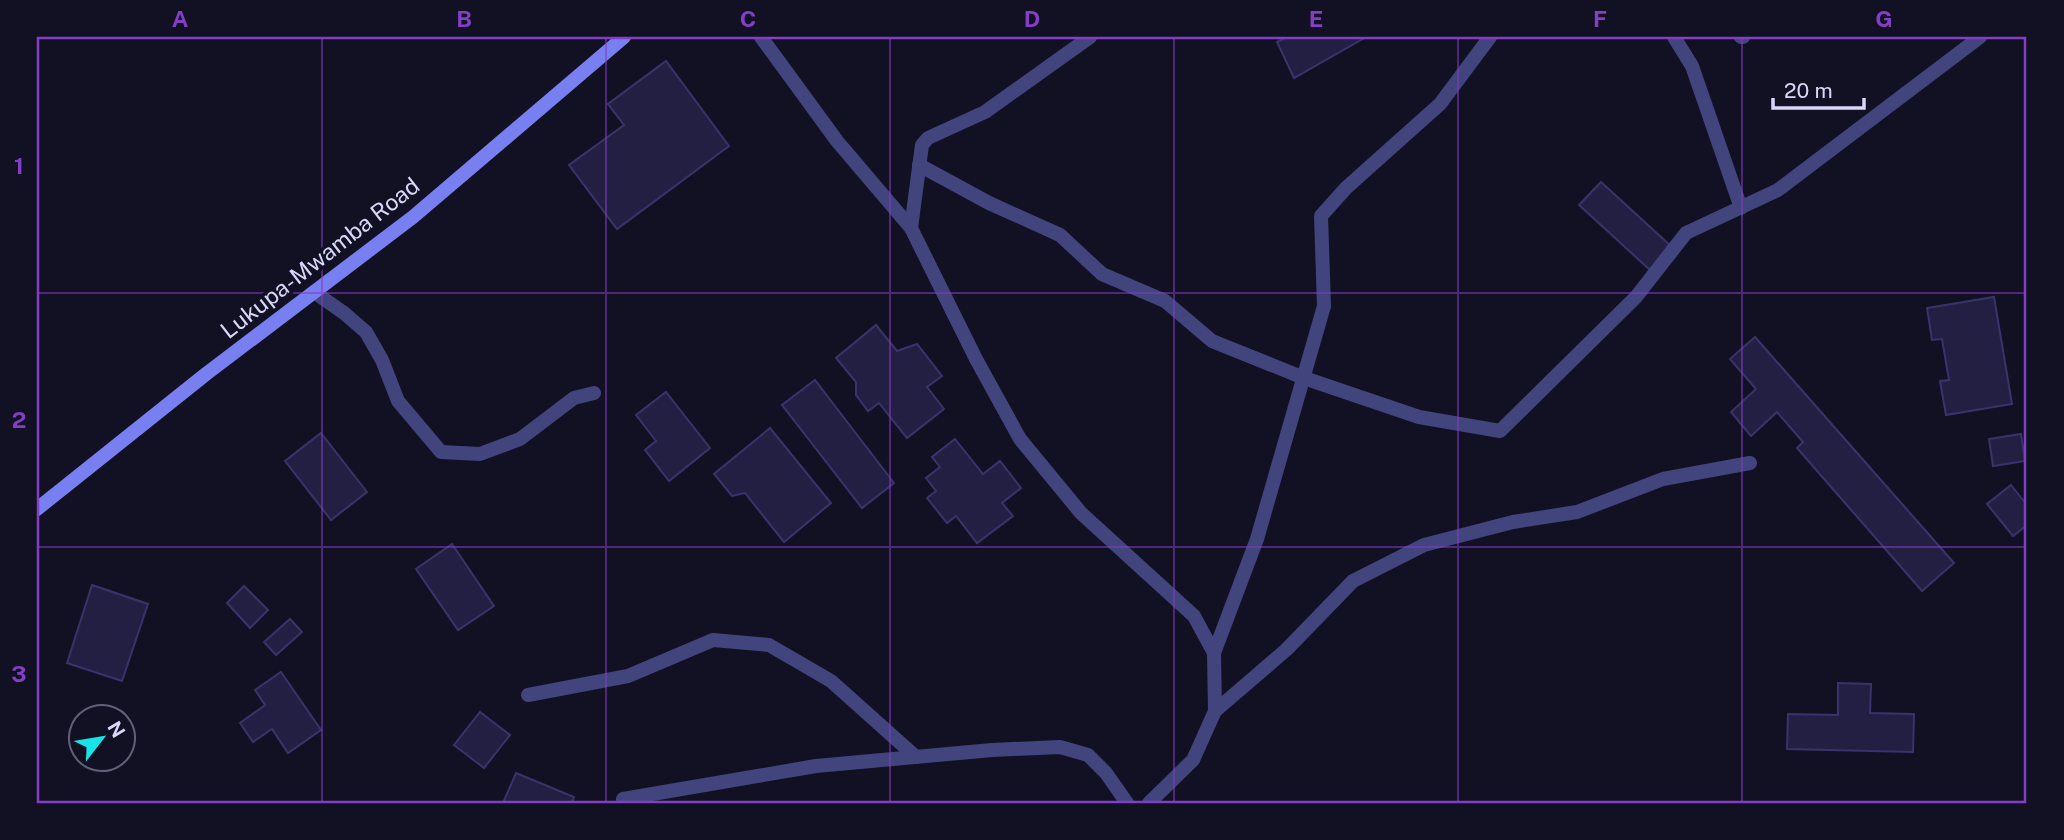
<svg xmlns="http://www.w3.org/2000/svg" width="2064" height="840" viewBox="0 0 2064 840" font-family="'Public Sans',sans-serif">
<rect width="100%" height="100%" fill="#121123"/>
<!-- building -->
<g fill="#231f42" stroke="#39336c" stroke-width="2">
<polygon points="1287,37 1366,37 1294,78 1277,42"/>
<polygon points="666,61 729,146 617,229 569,165 624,125 608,104"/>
<polygon points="1601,182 1672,247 1650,270 1579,205"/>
<polygon points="1994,297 2012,404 1946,415 1940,381 1949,380 1942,339 1932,340 1927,308"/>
<polygon points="876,325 897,351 917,344 942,376 927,387 944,409 907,438 879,403 868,411 856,395 856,382 836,358"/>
<polygon points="1755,337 1954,563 1922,591 1797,448 1803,442 1777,412 1751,436 1731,412 1756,389 1730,359"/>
<polygon points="815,380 894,483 862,508 782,405"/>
<polygon points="666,392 710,448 669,481 645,450 656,441 636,415"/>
<polygon points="770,428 831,503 784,542 745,493 732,496 714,474"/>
<polygon points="321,433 367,492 331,520 285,461"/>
<polygon points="2021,434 2025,461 1993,466 1989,439"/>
<polygon points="955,439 983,474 1000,461 1021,488 1002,503 1013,516 977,543 956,516 947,523 927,498 936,491 926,478 940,467 932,457"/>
<polygon points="2011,485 2027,505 2027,525 2013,536 1987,504"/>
<polygon points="452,544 494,606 458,630 416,569"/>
<polygon points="92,585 148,604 122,681 67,663"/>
<polygon points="244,586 268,610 250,628 227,603"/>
<polygon points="290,619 302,632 276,655 264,642"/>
<polygon points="281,672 321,730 288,753 272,729 253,742 240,723 265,705 255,690"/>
<polygon points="1838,683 1871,684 1870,713 1914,714 1913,752 1787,749 1788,714 1838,715"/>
<polygon points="480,712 510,735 484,768 454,745"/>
<polygon points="516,773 574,797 572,803 503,803"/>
</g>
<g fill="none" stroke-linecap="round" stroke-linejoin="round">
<!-- lane -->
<g stroke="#41447d" stroke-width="14">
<polyline points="1741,37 1743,37"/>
<polyline points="919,165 989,203 1060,235 1102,274 1165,301 1212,341 1304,378 1419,417 1500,431 1636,297 1686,233 1778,190 1980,37"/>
<polyline points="1324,306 1321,216 1346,188 1440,104 1490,37"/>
</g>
<!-- street -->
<g stroke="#41447d" stroke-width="14">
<polyline points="761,37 837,141 911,228"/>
<polyline points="1090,37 985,112 928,138 922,145 911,228 976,359 1020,439 1081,513 1194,616 1214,653 1215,711 1193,760 1149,803"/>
<polyline points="1674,37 1692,66 1741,208"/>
<polyline points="314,292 344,313 366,332 382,360 398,401 441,452 480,454 520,439 574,398 594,393"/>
<polyline points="1214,653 1257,539 1324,306"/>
<polyline points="528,695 628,676 713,640 769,645 831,681 916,757"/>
<polyline points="1215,711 1287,649 1353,581 1424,545 1513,522 1577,512 1663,479 1750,463"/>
<polyline points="623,799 816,766 992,750 1060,747 1088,755 1106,773 1127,803"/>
</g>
<!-- secondary -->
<polyline stroke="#787ff1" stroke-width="14" points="37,509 206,374 413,217 624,37"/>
</g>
<!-- grid -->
<path fill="none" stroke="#843dc5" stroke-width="2" stroke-opacity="0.55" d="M322 37V803M606 37V803M890 37V803M1174 37V803M1458 37V803M1742 37V803M37 293H2027M37 547H2027"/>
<g text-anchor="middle" stroke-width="7" stroke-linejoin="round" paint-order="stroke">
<!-- street labels -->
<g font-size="23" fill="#d8d7fb" stroke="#121123">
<text transform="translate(320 258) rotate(-38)" y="8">Lukupa-Mwamba Road</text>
</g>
</g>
<!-- border -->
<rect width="2064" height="840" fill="none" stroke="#121123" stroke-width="77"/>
<!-- north arrow -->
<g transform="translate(102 738) rotate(59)"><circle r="33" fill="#121123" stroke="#616079" stroke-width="2"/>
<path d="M0-5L12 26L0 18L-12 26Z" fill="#18e3e6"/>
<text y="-10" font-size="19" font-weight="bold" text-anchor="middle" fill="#d8d7fb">N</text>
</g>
<!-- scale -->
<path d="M1773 98v10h91v-10" fill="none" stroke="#d8d7fb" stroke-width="3.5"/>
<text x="1784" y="98" font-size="21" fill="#d8d7fb" stroke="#121123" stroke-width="5" paint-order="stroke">20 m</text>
<rect x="38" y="38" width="1987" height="764" fill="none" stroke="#843dc5" stroke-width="2.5"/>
<g font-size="23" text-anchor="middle" font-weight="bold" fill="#843dc5">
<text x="180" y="27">A</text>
<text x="464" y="27">B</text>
<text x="748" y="27">C</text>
<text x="1032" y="27">D</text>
<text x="1316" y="27">E</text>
<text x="1600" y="27">F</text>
<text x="1884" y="27">G</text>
<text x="19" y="174">1</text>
<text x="19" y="428">2</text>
<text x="19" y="682">3</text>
</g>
</svg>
